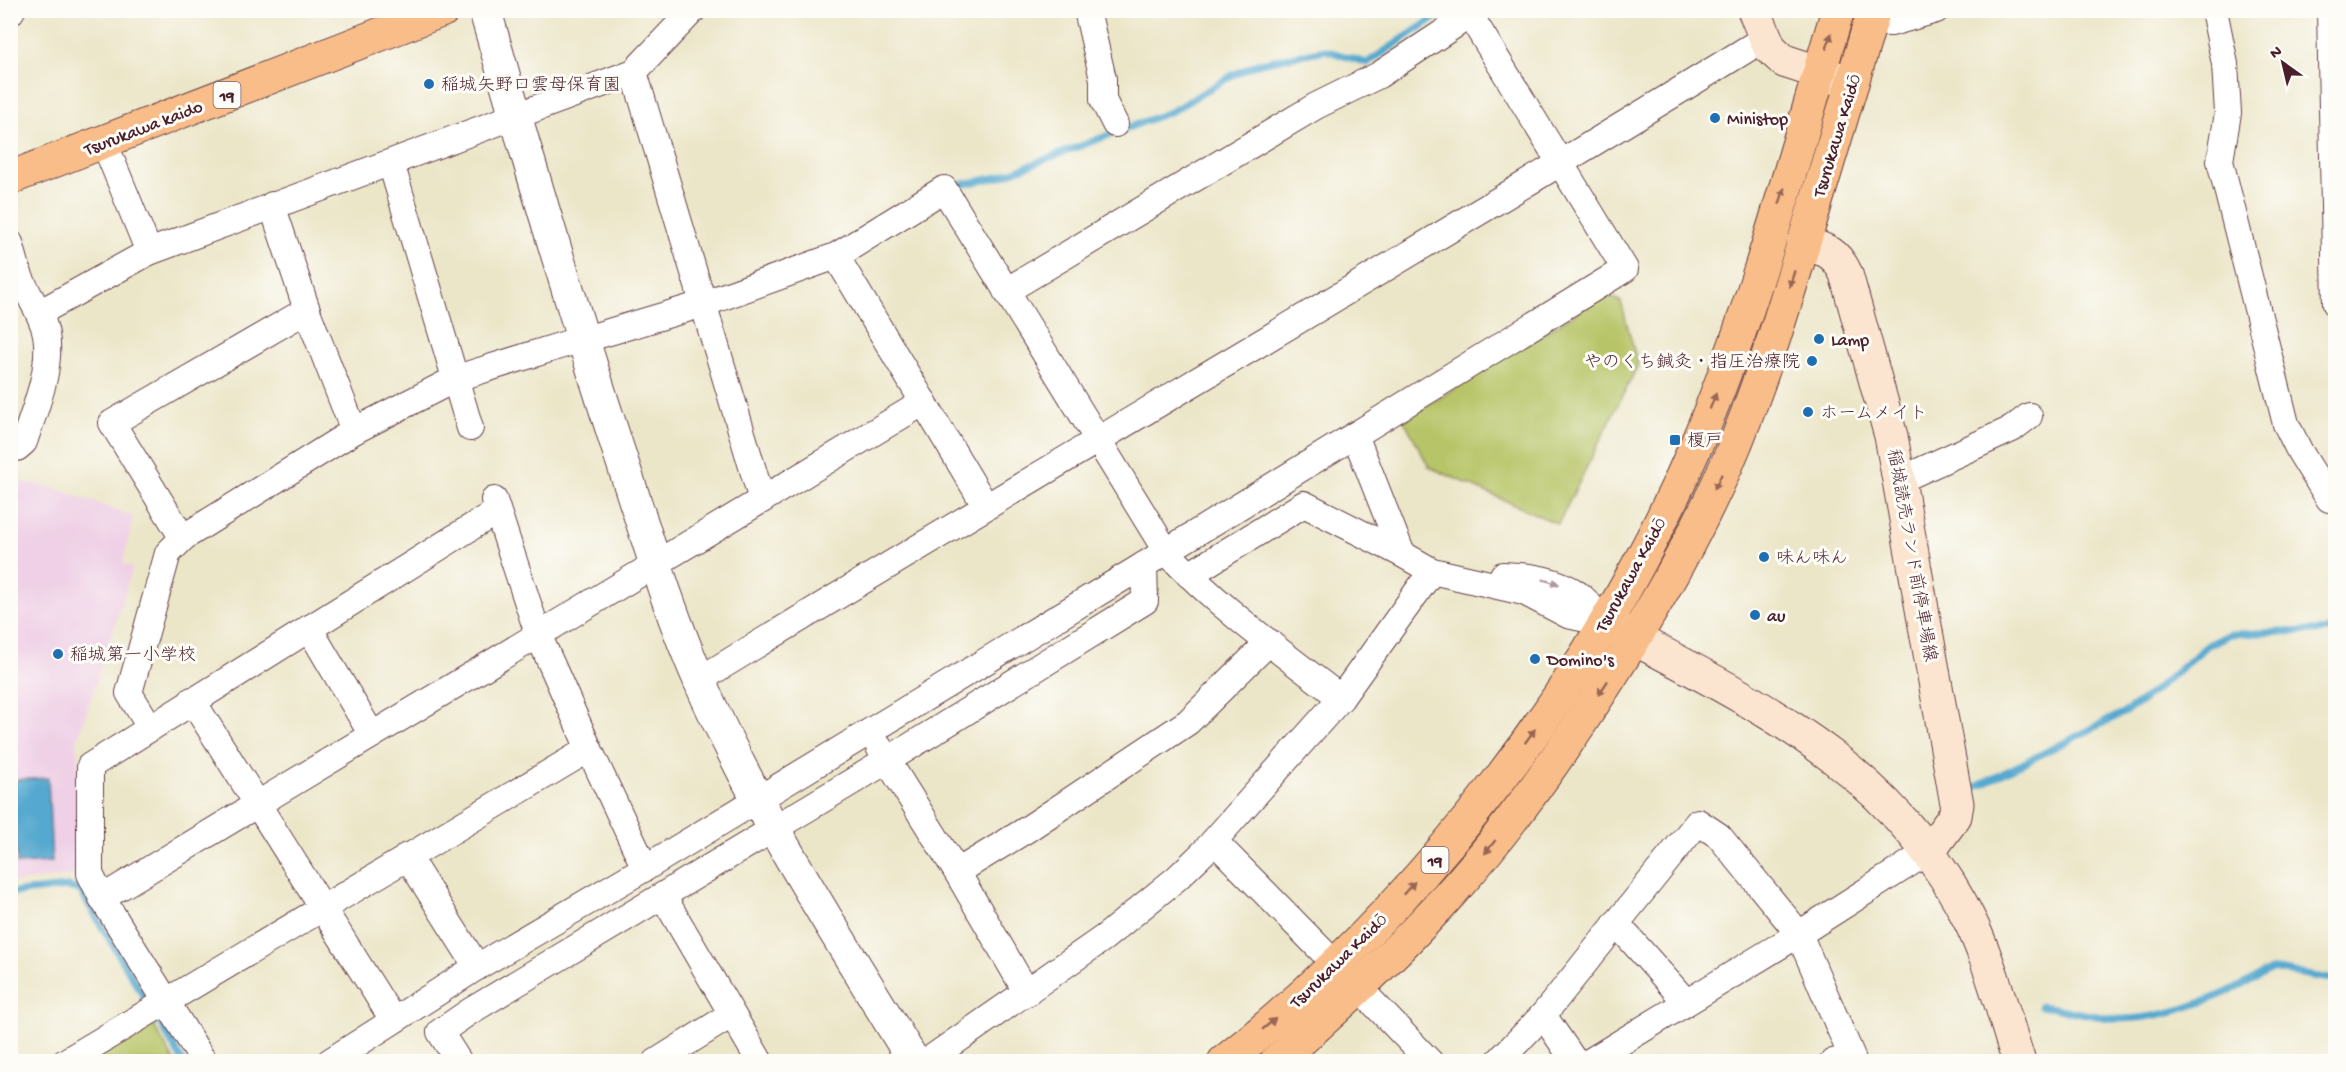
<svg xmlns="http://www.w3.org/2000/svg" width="2346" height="1072" viewBox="0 0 2346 1072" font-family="'Gochi Hand','Klee One',sans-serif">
<rect width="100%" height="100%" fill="#fdfcf7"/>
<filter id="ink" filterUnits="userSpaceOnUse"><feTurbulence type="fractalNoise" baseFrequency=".0167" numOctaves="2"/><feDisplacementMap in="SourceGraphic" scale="12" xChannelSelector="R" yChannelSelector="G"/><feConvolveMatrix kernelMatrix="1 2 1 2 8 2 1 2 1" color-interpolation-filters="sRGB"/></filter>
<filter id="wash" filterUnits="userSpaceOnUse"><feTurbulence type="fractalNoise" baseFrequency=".008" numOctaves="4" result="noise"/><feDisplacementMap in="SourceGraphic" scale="24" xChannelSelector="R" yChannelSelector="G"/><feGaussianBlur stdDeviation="1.35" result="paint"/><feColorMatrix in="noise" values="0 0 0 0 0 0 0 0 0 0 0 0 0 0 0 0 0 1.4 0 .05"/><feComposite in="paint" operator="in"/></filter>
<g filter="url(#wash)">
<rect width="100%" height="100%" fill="#ece6c9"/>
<!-- built -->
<polygon fill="#efd0e6" points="10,479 54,488 133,516 123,564 133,567 77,741 80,874 11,883"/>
<!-- green -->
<g fill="#b7c568" stroke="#80724a" stroke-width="1.5">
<polygon points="1607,294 1621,302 1638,365 1558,524 1429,467 1404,420"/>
<polygon points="152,1022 174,1061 90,1062"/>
</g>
<!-- water -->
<polygon fill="#54a8cf" stroke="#4f647d" stroke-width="1.5" points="48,778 52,862 17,864 13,780"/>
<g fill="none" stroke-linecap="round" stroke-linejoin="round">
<!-- stream -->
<g stroke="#54a8cf" stroke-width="7">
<polyline points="959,185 999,177 1172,111 1233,75 1260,63 1325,50 1367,63 1446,10"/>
<polyline points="1974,788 2127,711 2143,700 2208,645 2230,634 2336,630"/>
<polyline points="10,893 68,887 80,890 144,997"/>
<path d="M2041 1006C2064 1009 2101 1019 2123 1019 2171 1018 2231 994 2271 969L2336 980"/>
<polyline points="156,1016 183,1062"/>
</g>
</g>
</g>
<g filter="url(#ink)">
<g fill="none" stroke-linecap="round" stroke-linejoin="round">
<defs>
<g id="minor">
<polyline points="693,10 634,72 762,500"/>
<polyline points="1087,10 1103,79 1103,100 1115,124"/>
<polyline points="2214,10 2225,64 2228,113 2220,161 2286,424 2300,452 2329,499 2336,497"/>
<polyline points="2330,10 2336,304"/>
<polyline points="10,13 12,10"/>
<polyline points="1871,22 1891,23 1936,10"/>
<polyline points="104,142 149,252"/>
<polyline points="391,163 470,428"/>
<polyline points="272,205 309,316 354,431"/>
<path d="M10 243C14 255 16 268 21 279 29 297 42 314 46 334 52 370 35 408 24 442L17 448 10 449"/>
<polyline points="836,256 985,505"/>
<polyline points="39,313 149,252 634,72"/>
<path d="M599 335 703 304 836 256 944 189 1166 551C1218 607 1281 652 1341 698"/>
<polyline points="1355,435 1402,554 1432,571 1524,592 1568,615 1604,623"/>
<polyline points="1900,480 2012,429 2029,416"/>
<polyline points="494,500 538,634 589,749 645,868"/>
<polyline points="184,537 179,532 112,423 307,310"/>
<polyline points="1189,575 1304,504 1402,554"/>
<path d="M1503 575C1529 576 1558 579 1579 595 1589 602 1596 614 1604 623"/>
<polyline points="309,628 372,735"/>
<path d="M699 680C1053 464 1412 256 1765 38"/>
<polyline points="192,700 393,1020"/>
<polyline points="150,727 129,693 168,553 184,537 354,431 457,378 569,343"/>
<polyline points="879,747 957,872 1027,993"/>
<polyline points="1214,841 1335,964"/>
<polyline points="407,856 477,967"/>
<polyline points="957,872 1026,830 1188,722 1269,642"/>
<polyline points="663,896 760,1062"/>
<polyline points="102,898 924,402"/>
<polyline points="1616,923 1686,1002"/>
<polyline points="1359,988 1430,1062"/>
<polyline points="1543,1015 1575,1062"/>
<polyline points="65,1062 589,749"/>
<polyline points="204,1062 102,898 90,874 90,766 497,511"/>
<polyline points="329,1062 477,967 645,868 1144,565 1625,269 1470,15 1379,75 1316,106 1006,291"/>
<polyline points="459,1062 440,1032 469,1012 888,760 1145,601 1144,565"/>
<polyline points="656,1062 731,1015"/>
<polyline points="926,1062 1105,937 1177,878 1204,852 1341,698 1432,571"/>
<polyline points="1498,1062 1543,1015 1698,822 1719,836 1799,934 1852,1057 1833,1062"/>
<polyline points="1589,1062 1799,934 1929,851"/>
</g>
<path id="tertiary" d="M485 10C527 157 571 304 618 449 644 527 667 607 700 682 758 815 839 937 914 1062"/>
<g id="secondary">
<polyline points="1754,10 1770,48 1784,61 1852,83"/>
<path d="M1803 243C1826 250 1835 251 1846 274L1891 436 1957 804 1955 816 1929 851"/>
<path d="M1609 625C1754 703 1897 767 1972 925 1992 968 2004 1016 2019 1062"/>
</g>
<g id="primary">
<polyline points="10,178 443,10"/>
<path d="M1224 1062C1425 903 1596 679 1697 443 1756 304 1794 155 1838 10"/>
<path d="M1276 1062C1337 1009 1396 954 1450 894 1498 841 1541 782 1581 722 1636 639 1687 555 1727 464 1758 392 1781 317 1804 242 1827 165 1851 88 1874 10"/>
</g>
</defs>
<!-- minor casing -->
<use href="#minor" stroke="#623d43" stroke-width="28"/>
<!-- tertiary casing -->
<use href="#tertiary" stroke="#623d43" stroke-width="34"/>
<!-- secondary casing -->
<use href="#secondary" stroke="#623d43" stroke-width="35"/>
<!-- primary casing -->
<use href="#primary" stroke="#623d43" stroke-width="35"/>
<!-- minor -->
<use href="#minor" stroke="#fff" stroke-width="26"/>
<!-- tertiary -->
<use href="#tertiary" stroke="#fff" stroke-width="32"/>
<!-- secondary -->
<use href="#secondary" stroke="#fce5d0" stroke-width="33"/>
<!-- primary -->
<use href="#primary" stroke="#f8bd89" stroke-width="33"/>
</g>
<!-- one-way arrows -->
<defs><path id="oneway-solid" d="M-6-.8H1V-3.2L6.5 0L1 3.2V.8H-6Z" transform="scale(1.5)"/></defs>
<g fill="#986655">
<use href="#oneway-solid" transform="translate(1829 41) rotate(-73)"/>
<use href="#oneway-solid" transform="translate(1782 196) rotate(-73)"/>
<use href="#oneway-solid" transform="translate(1792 279) rotate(107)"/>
<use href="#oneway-solid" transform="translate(1713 401) rotate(-69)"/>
<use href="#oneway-solid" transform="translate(1718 482) rotate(115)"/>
<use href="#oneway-solid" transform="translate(1603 688) rotate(124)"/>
<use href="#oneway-solid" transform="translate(1530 736) rotate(-54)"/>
<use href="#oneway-solid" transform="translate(1490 847) rotate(128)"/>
<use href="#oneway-solid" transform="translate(1409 888) rotate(-47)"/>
<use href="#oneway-solid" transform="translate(1269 1024) rotate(-40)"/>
</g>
<use fill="#ae9aa0" href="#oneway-solid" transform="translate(1551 582) rotate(17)"/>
</g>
<!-- markers -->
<g fill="#1f6fb2" stroke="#fdfcf7" stroke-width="2">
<circle cx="429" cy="84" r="6"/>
<circle cx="1715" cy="118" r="6"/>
<circle cx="1819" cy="339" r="6"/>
<circle cx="1812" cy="361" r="6"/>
<circle cx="1808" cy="412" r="6"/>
<rect x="1669" y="434" width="12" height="12" rx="3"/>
<circle cx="1764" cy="557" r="6"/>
<circle cx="1755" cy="615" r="6"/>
<circle cx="58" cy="654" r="6"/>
<circle cx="1535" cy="659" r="6"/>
</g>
<g text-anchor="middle" stroke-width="6" stroke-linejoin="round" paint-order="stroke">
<!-- shield labels -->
<g fill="#fdfcf7" stroke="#806168" stroke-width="1.5">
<rect x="213.5" y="82" width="27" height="26" rx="4.5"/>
<rect x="1421.5" y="847" width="27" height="26" rx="4.5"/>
</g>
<g font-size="16" font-weight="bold" fill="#4a1f2b">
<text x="227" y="101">19</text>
<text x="1435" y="866">19</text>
</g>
<!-- poi labels -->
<g font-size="18" fill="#4a1f2b" stroke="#fdfcf7" text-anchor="start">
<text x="441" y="90">稲城矢野口雲母保育園</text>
<text x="1727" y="124">Ministop</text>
<text x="1831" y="345">Lamp</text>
<text x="1800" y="367" text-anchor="end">やのくち鍼灸・指圧治療院</text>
<text x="1820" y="418">ホームメイト</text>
<text x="1687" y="446">榎戸</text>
<text x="1776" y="563">味ん味ん</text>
<text x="1767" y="621">au</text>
<text x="70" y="660">稲城第一小学校</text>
<text x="1547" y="665">Domino's</text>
</g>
<!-- street labels -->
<g font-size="18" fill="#4a1f2b" stroke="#fdfcf7">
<text transform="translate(143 127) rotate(-21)" y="6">Tsurukawa kaido</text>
<text transform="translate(1836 135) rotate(-73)" y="6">Tsurukawa Kaidō</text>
<text transform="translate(1913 555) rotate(80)" y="6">稲城読売ランド前停車場線</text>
<text transform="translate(1630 574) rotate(-61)" y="6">Tsurukawa Kaidō</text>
<text transform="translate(1338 960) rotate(-44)" y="6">Tsurukawa Kaidō</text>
</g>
</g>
<!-- margin -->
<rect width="2346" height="1072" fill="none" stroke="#fdfcf7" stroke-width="36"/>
<!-- north arrow -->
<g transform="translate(2283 63) rotate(326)" stroke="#fdfcf7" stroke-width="4.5" paint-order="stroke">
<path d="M0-4.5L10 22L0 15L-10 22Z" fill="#4a1f2b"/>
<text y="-9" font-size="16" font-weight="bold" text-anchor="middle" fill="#4a1f2b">N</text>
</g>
</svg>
